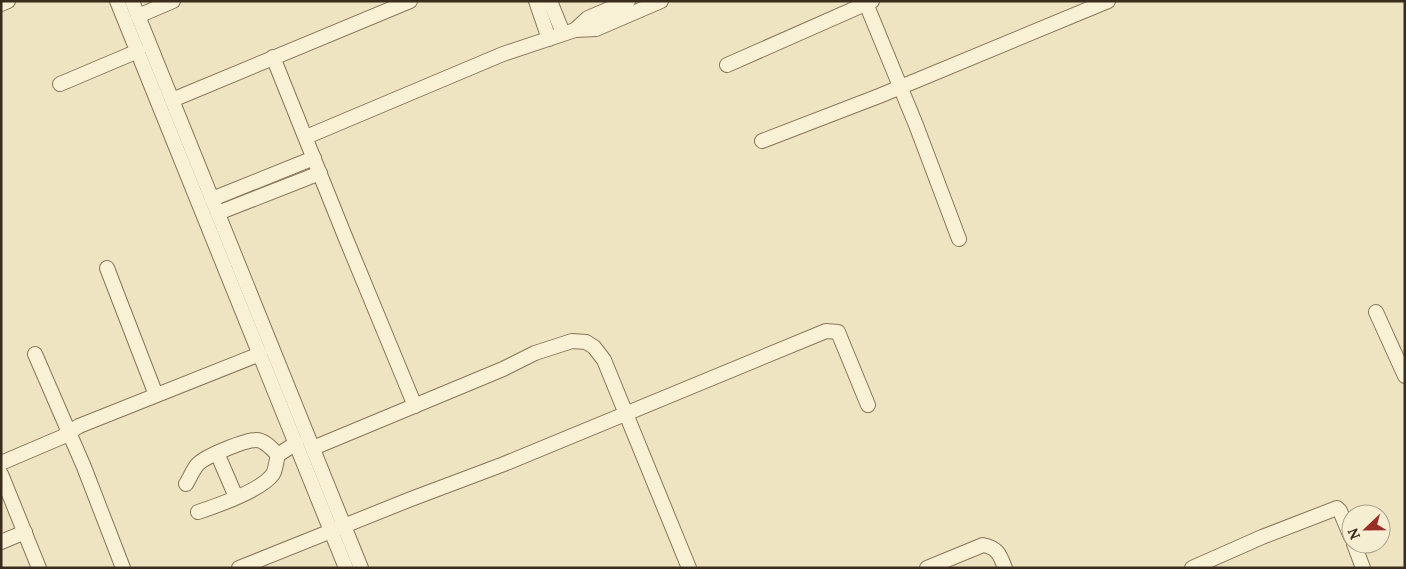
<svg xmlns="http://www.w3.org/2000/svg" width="1406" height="569" viewBox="0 0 1406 569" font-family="Lora,serif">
<rect width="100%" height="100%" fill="#efe4c2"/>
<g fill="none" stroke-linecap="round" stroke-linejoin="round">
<defs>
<g id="minor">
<polyline points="117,1 346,568"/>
<polyline points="132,1 361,568"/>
<polyline points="536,1 549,39"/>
<polyline points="550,1 563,33"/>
<polyline points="865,1 916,125 959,239"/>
<polyline points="1,4 8,1"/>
<polyline points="138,16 173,1"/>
<polyline points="575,30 588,18 628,1"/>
<polyline points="273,57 344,234 415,406"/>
<polyline points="727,65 872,1"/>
<polyline points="60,84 138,51"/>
<polyline points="172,100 410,1"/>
<polyline points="306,137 503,54 575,30 596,29 661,1"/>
<polyline points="762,141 879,96 1108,1"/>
<polyline points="212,199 314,158"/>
<polyline points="218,213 320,173"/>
<polyline points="107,268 156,395"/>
<polyline points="1376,312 1405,376"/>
<polyline points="35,354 84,467 123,568"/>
<polyline points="313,448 503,369 535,353 572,341 586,342 594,347 604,360 689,568"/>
<polyline points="217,453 236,497"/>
<polyline points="1,463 62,437 79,426 260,354"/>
<polyline points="1,474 39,568"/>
<path d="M186 484C190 478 193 469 198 464 206 456 245 440 256 440 265 440 272 449 278 455"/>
<path d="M198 512C216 506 262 490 273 474 276 469 276 461 278 455L296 443"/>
<polyline points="1,542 25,532"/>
<polyline points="1354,544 1363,568"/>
<polyline points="239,568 411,499 504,464 826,331 838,332 868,405"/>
<path d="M927 568 983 545C998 548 1000 555 1005 568"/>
<polyline points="1192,568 1262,537 1337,508 1340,511 1351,537"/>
</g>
</defs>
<!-- minor casing -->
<use href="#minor" stroke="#897559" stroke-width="16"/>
<!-- minor -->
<use href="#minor" stroke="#f9f1d5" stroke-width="14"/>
</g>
<!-- border -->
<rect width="1406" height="569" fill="none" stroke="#392c1d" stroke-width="5"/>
<!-- north arrow -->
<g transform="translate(1366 529) rotate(248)"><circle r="24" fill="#f6eed2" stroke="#aaa08a"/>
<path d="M0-4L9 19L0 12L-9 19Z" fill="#992d27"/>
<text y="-8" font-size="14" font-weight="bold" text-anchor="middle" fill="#392c1d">N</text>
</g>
</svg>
